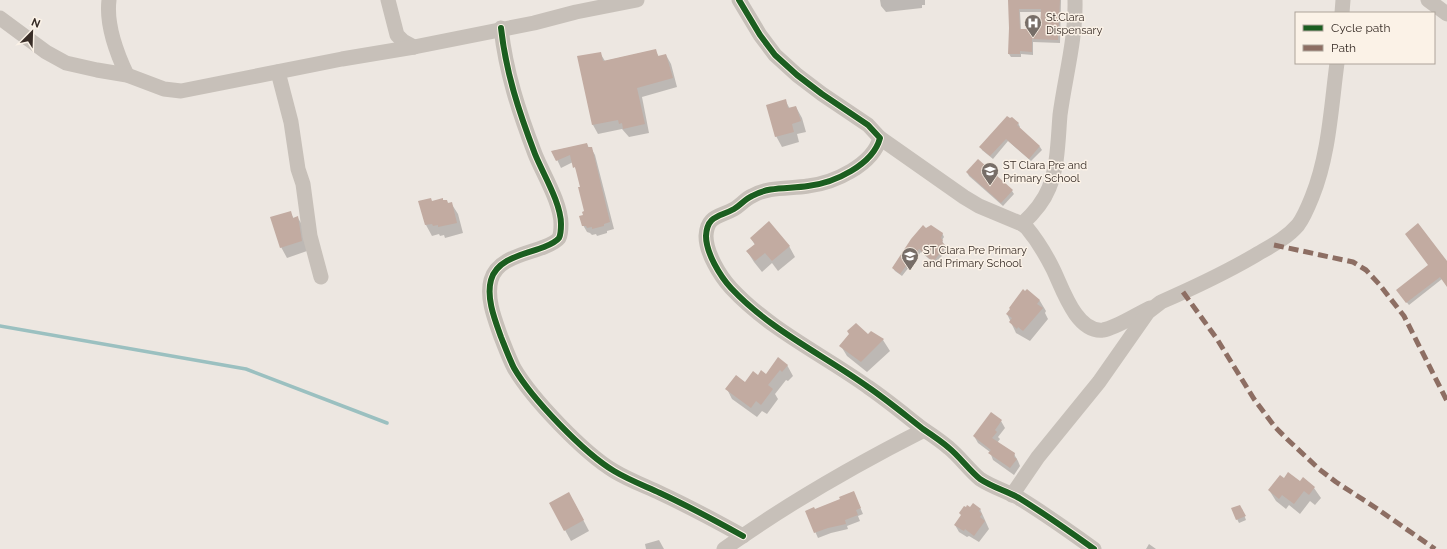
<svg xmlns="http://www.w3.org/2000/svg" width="1447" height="549" viewBox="0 0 1447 549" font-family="Raleway,sans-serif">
<rect width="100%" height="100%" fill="#ede7e1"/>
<!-- shadow -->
<g fill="#0003" fill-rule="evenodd">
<polygon points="880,0 925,0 925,5 922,5 922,8 886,12 881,6"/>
<path d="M1009 0H1061L1060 43 1033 42V55L1021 54V57H1011L1009 54ZM1020 12H1042L1041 30H1021Z"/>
<polygon points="655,50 659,57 666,55 671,64 677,87 642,97 649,133 629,137 622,129 598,134 593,125 578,57 600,53 605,61"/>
<polygon points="785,100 790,109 796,107 802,118 806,132 797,134 799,142 782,147 776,136"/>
<polygon points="1018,123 1020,127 1019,128 1040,147 1042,150 1031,161 1008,141 993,159 982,150 981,147"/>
<polygon points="587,144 589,148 591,148 595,155 614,229 607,231 607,233 597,236 596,234 592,235 590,233 587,232 583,225 585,212 578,174 573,162 561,168 553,151"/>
<polygon points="967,172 1012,191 1014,194 1003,206 969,176"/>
<polygon points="420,202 451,203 458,214 463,233 445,238 444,235 440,236 439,234 432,236 426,225"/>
<polygon points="290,212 294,219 298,218 304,228 307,251 287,258 281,247"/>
<polygon points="926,230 942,233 944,237 942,240 944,245 947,250 935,264 921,252 902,276 895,271 893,268"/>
<polygon points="751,238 789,246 795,257 778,271 772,263 762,272 754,262 747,251 755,245"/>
<polygon points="1447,262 1447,286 1442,279 1409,305 1399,293 1429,265"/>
<polygon points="1027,290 1040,301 1046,311 1045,313 1048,319 1030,341 1016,333 1007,314"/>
<polygon points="871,333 883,340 890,351 867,372 847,356 841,346 868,335"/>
<polygon points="787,365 793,376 788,381 786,380 775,394 778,399 767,414 762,411 757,417 732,399 727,389 745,383 758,376 766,376"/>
<polygon points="1001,421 1005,428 998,437 1000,439 997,443 1014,454 1018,461 1020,466 1014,475 993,460 990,452 978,443 974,436"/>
<polygon points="1284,479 1314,488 1321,498 1315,505 1310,501 1300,514 1289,505 1286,509 1276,501 1269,490"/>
<polygon points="854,493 863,514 858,516 860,521 847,526 848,529 831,533 818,538 806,511 815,510 841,500"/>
<polygon points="575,504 589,531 571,541 565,530"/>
<polygon points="970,509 980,509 989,529 979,542 969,536 967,537 959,532 955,525"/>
<polygon points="1232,509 1242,509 1246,520 1239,523"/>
<polygon points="659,540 664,549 646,549 645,544"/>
<polygon points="1149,544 1156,549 1146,549"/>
</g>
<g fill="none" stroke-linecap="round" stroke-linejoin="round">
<!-- stream -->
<polyline stroke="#9bc0c0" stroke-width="3.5" points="0,326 246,369 387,423"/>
</g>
<!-- building -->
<g fill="#c2aba1" fill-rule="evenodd">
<path d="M1008 0H1060L1058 40 1032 39V52L1020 51V54H1008L1009 28ZM1019 9H1041L1040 29H1020Z"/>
<polygon points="656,49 658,56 666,54 673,78 637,88 645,124 623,129 622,123 619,124 618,120 592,125 577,56 601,52 603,61"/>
<polygon points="786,99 788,108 796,106 801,121 792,124 794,132 775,137 766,105"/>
<polygon points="1007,116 1010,118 1012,117 1019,123 1017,125 1040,146 1029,159 1006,139 990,156 979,147"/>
<polygon points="587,143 588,147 592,147 610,222 604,224 604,226 592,229 592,227 587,228 586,226 582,226 579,216 583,215 582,212 584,211 578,187 580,187 575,167 573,168 570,155 556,161 551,151"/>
<polygon points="978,159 1013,190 1001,203 966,172"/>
<polygon points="431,198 432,201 443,198 443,200 447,200 448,203 452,202 457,223 438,227 438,225 433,226 432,224 425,225 418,201"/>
<polygon points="291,211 293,218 298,216 302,241 280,248 270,217"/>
<polygon points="769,221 790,246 772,261 765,253 755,261 746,251 755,244 750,238"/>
<polygon points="1418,223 1447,261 1447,287 1440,277 1406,303 1396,290 1428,265 1405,234"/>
<polygon points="923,225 926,228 931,225 943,233 941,238 943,240 942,242 946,246 933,262 919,249 900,274 892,268 911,239"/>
<polygon points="1023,289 1025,291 1027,289 1040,300 1037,304 1043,308 1023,331 1018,327 1017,329 1009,322 1012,318 1006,314 1010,309 1009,308"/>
<polygon points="856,323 868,334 871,331 884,339 861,362 839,346 849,334 847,331"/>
<polygon points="778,357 788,365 782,372 780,370 768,385 773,389 761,405 756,401 751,408 725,389 736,375 745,382 753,371 758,375 761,370 766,374"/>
<polygon points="991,412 1002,420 995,430 997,432 992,438 1015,453 1014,457 1017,459 1010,468 988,453 991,450 973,436"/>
<polygon points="1288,472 1300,481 1303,477 1315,487 1309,495 1304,491 1294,504 1282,495 1279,499 1268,490 1280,475 1284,478"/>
<polygon points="854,491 861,508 856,510 858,515 845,520 846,524 828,528 814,533 805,511 814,507 815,509 840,499 839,497"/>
<polygon points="569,492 584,520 564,531 549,503"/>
<polygon points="973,503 981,509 979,511 982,514 980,517 985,521 974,536 965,529 964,531 962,530 954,525 961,515 959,513 964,506 966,507 967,505 970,507"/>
<polygon points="1240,505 1246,516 1236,520 1231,508"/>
</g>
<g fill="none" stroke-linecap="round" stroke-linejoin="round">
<!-- minor -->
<g stroke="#c7c0b9" stroke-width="15">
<path d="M109 0C106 24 117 54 127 75"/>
<polyline points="388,0 397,35 403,41 414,47"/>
<path d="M739 0 760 35 775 55 797 75 822 94 868 125 880 138C873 165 834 183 808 186 790 189 769 186 752 196 745 199 741 205 734 209 720 217 707 215 706 236 706 253 720 276 731 288 770 330 822 354 868 387 887 400 905 415 923 429 932 435 941 441 949 448 960 457 969 470 980 479 992 487 1006 491 1019 498 1045 514 1069 531 1094 549"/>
<polyline points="1428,0 1447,14"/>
<polyline points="1342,13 1343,0"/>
<polyline points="0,18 46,52 66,63 97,70 127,75 164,89 181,91 342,59 414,47 534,23 576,12 637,0"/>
<path d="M501 28C506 73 519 112 535 154 543 174 561 203 561 224 561 229 561 234 559 238 556 242 549 245 544 247 526 254 497 258 491 280 486 298 495 320 501 337 505 347 509 358 514 368 532 399 584 453 614 471 629 480 645 486 660 493 688 506 716 521 743 536"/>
<polyline points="278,72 291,122 298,169 303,184 310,236 321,277"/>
<path d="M880 138 964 197 979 206 1022 224 1027 228C1037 240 1046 255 1053 269 1062 287 1076 333 1103 330 1116 328 1137 314 1150 308"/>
<path d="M1022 224C1033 214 1043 203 1049 188 1058 166 1058 139 1060 115 1065 77 1076 39 1075 0"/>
<path d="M1012 495 1038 457 1099 382 1148 312 1161 302C1193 288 1223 274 1254 256 1269 247 1286 239 1298 225 1304 217 1308 207 1312 197 1329 155 1331 108 1337 63"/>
<path d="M724 549C787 504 855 465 924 430"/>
</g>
<!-- quiet -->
<g stroke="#8d6e63" stroke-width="5" stroke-dasharray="10 5" stroke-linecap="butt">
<polyline points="1274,245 1353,262 1366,270 1379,284 1404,316 1447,401"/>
<polyline points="1183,292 1217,339 1254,399 1275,427 1287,439 1319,469 1336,482 1376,508 1435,549"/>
</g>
<defs>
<g id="cycleway">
<path d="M739 0 760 35 775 55 797 75 822 94 868 125 880 138C873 165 834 183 808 186 790 189 769 186 752 196 745 199 741 205 734 209 720 217 707 215 706 236 706 253 720 276 731 288 770 330 822 354 868 387 887 400 905 415 923 429 932 435 941 441 949 448 960 457 969 470 980 479 992 487 1006 491 1019 498 1045 514 1069 531 1094 549"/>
<path d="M501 28C506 73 519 112 535 154 543 174 561 203 561 224 561 229 561 234 559 238 556 242 549 245 544 247 526 254 497 258 491 280 486 298 495 320 501 337 505 347 509 358 514 368 532 399 584 453 614 471 629 480 645 486 660 493 688 506 716 521 743 536"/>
</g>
</defs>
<!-- cycleway casing -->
<use href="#cycleway" stroke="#fbf2e7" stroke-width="8"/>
<!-- cycleway -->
<use href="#cycleway" stroke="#1b5e20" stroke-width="6"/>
</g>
<!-- icons -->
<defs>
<symbol id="hospital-pin" viewBox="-11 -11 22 30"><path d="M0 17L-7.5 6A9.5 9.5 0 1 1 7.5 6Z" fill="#776e68" stroke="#fbf2e7"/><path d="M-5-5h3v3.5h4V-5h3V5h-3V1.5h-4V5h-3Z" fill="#fff"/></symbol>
<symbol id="school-pin" viewBox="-11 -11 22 30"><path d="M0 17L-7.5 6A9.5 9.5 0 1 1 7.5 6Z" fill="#776e68" stroke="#fbf2e7"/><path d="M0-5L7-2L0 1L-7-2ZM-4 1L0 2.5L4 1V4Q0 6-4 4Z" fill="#fff"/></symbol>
</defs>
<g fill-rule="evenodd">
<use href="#hospital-pin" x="1023" y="13" width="20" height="27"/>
<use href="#school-pin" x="980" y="161" width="20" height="27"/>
<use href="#school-pin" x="900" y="246" width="20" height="27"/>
</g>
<g text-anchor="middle" stroke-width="3" stroke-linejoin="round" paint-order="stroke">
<!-- poi labels -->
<g font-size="11" fill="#382d27" stroke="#fbf2e7" text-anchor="start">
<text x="1046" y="21">St.Clara<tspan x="1046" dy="13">Dispensary</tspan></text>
<text x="1003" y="169">ST Clara Pre and<tspan x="1003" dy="13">Primary School</tspan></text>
<text x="923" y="254">ST Clara Pre Primary<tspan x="923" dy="13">and Primary School</tspan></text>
</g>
</g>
<!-- legend -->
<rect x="1295" y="12" width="140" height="52" fill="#fbf2e7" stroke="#ada39a"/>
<rect x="1303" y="25" width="20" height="6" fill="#1b5e20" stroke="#ada39a"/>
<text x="1331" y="32" font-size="12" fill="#382d27">Cycle path</text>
<rect x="1303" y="45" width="20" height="6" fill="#8d6e63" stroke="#ada39a"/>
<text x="1331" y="52" font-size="12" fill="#382d27">Path</text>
<!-- north arrow -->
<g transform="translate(32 32) rotate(23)" stroke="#fbf2e7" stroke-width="3" paint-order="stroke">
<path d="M0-3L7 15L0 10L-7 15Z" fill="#382d27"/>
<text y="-6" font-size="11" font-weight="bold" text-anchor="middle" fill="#382d27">N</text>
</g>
</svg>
